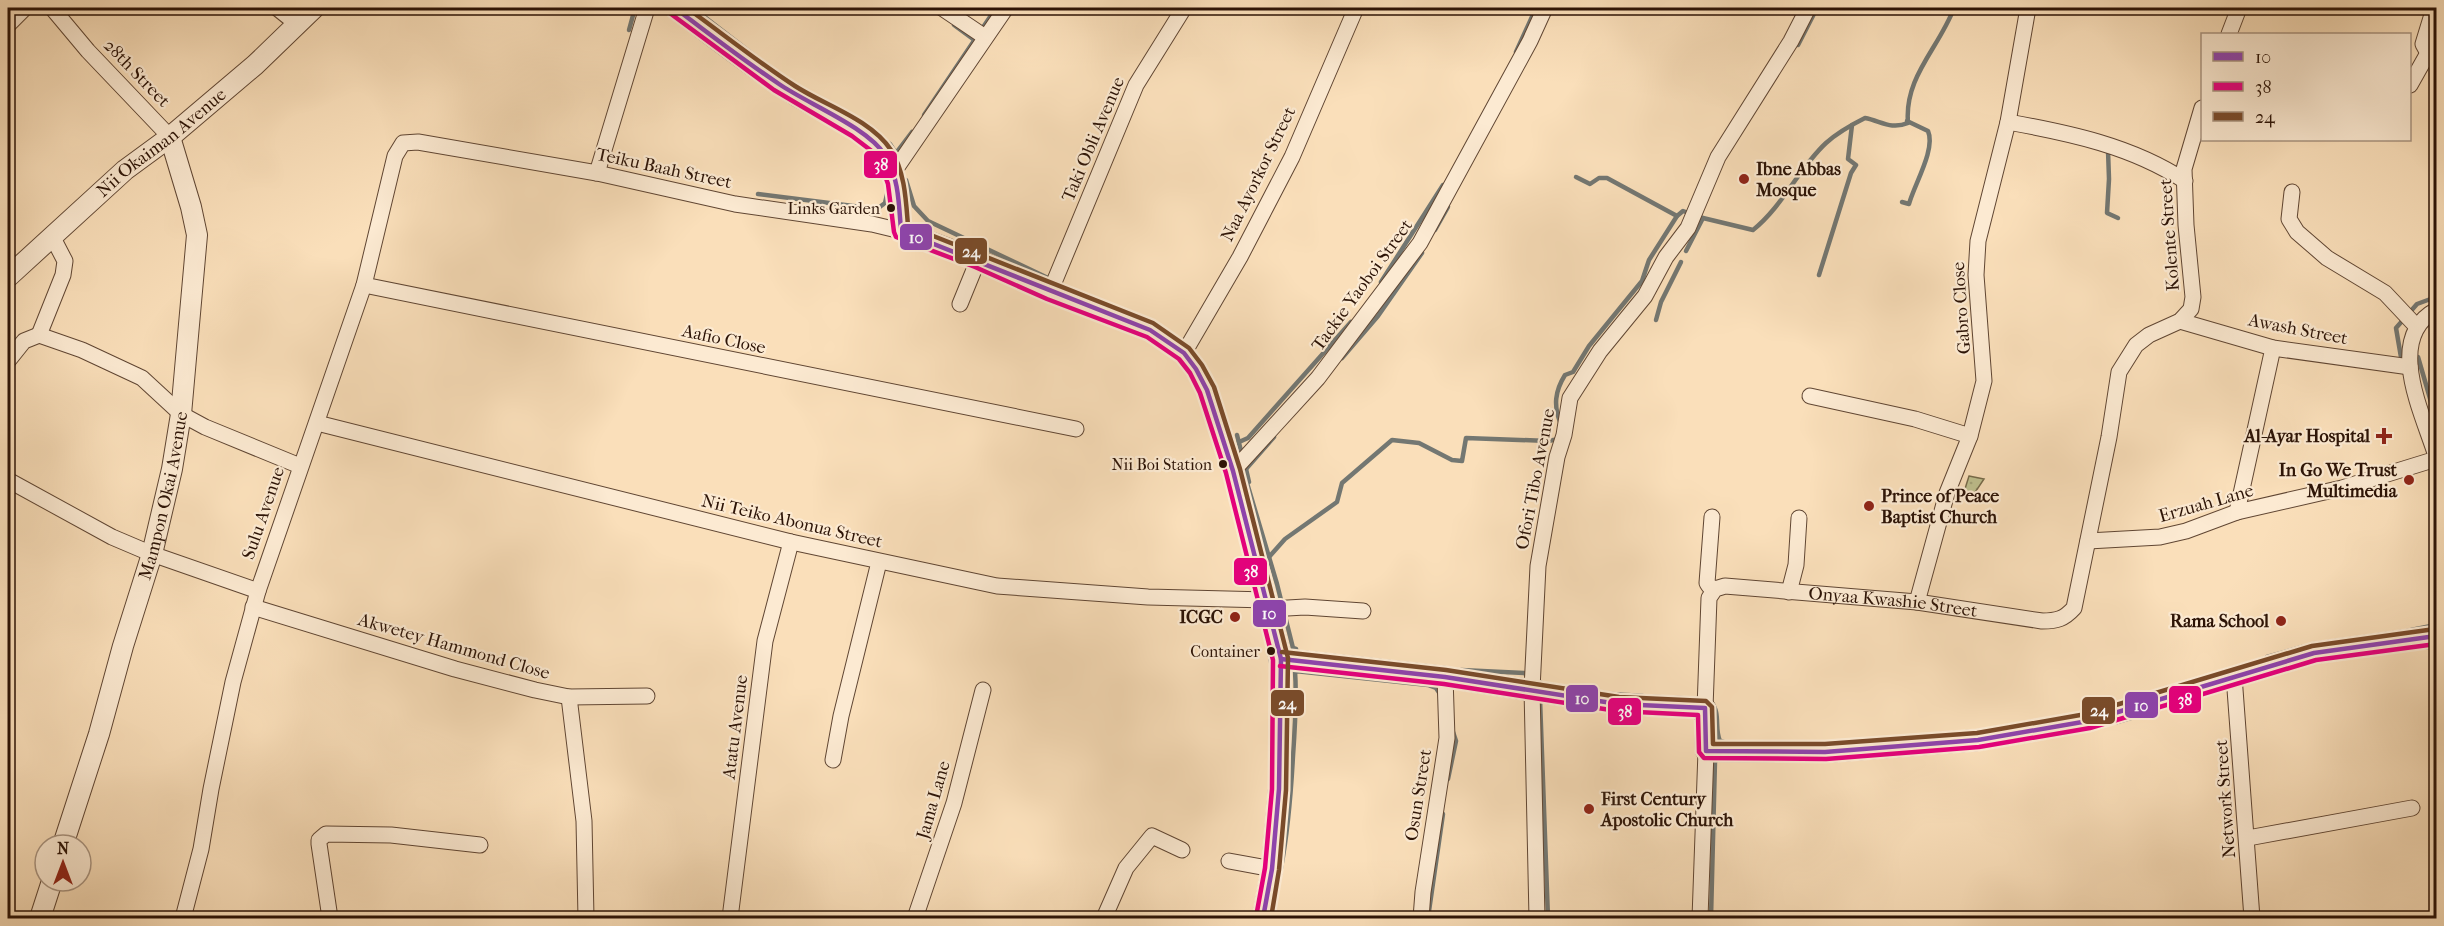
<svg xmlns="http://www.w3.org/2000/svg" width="2444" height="926" viewBox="0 0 2444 926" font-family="'IM FELL French Canon',serif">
<defs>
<pattern id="grass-dots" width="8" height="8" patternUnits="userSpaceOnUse" patternTransform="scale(1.5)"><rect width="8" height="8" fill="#bfc18f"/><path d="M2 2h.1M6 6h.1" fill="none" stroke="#a4a57a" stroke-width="1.8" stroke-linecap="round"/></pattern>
</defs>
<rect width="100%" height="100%" fill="#fadfba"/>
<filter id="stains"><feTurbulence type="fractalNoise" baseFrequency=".00333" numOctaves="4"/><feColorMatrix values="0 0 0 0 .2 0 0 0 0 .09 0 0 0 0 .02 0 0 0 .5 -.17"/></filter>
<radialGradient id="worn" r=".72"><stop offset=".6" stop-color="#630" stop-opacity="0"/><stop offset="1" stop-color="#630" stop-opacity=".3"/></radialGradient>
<!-- grass -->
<polygon fill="url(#grass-dots)" stroke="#766a4a" stroke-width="1.5" points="1969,476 1984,479 1974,494 1964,492"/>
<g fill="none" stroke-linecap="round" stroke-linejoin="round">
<!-- stream -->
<g stroke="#737772" stroke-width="4.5">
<polyline points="693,8 763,62"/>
<polyline points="954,25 973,39"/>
<polyline points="629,30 635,8"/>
<polyline points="1798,45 1817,8"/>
<polyline points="1516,52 1536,8"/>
<polyline points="924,115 996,8"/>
<polyline points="883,139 890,144 897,155"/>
<polyline points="2108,150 2109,179 2107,213 2118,218"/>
<polyline points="896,153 912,132"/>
<polyline points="1576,177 1590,184 1599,178 1607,178 1677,216"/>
<polyline points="906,180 914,206 928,221 1048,278"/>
<polyline points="758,194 877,209 885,203 888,190"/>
<path d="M1902 202 1909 204C1914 185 1936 149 1928 131L1907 121"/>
<polyline points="1435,230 1448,207"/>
<polyline points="1686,251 1703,218"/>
<polyline points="1819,275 1851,173 1856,165 1848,159 1852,125"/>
<polyline points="1381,282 1443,185"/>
<polyline points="1656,320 1661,302 1681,262"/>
<polyline points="2418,357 2436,419"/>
<polyline points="1342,358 1378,316 1422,253"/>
<polyline points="2402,363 2396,328 2417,304 2436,297"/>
<path d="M1561 424C1553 406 1555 391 1565 375L1573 372 1589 346 1642 281 1649 260 1677 216 1683 211 1703 218 1753 230C1783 206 1798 169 1826 143 1837 133 1851 125 1865 118 1881 121 1891 130 1908 123 1904 77 1939 48 1954 8"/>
<polyline points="1237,435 1242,455"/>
<polyline points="1239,442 1248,438 1351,322"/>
<polyline points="2431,463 2436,480"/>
<polyline points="1246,469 1274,437"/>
<polyline points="1246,469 1249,482 1247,483 1277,584 1293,648 1296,649"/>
<polyline points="1245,554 1252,584"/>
<polyline points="1269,557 1285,539 1337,502 1342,483 1392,440 1419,443 1452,460 1462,461 1466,438 1548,441 1559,439"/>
<polyline points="2411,630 2436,625"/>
<polyline points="2415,648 2436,647"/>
<polyline points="1269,650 1272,668"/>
<polyline points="2267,657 2302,647"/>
<polyline points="1461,670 1524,673 1545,685"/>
<polyline points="1612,694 1643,696"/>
<polyline points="1540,699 1548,918"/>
<path d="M1711 702C1721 713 1714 728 1720 741L1727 743"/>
<polyline points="2117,722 2144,714"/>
<polyline points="1448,779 1456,741 1453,732"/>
<path d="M1281 868C1288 831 1291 793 1293 756 1295 728 1297 699 1295 671L1428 685 1436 688 1440 694"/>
<polyline points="1428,918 1443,814"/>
<polyline points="1711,918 1715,761 1719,759"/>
</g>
<defs>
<g id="minor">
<polyline points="52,8 88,51 170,137"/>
<polyline points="277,8 297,24"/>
<polyline points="942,8 985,37"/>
<polyline points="2434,8 2423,44 2428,53 2436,57"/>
<polyline points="8,25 25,8"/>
<polyline points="2229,34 2239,8"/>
<polyline points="2410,85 2428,53"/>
<path d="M2008 122C2069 133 2132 146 2185 181"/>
<polyline points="597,173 647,8"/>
<polyline points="893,173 1006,8"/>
<polyline points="2292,192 2289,219 2297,232 2327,258 2385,293 2417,327"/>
<polyline points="364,285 1076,429"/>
<polyline points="1050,292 1136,85 1184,8"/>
<polyline points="960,304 978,260"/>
<path d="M2436 310C2384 338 2423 414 2436 456"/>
<polyline points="2180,321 2273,348 2410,367"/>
<polyline points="39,335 63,275 65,261 53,238"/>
<polyline points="1184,353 1240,257 1292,157 1356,8"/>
<polyline points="8,361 24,341 39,335 82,350 142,378 181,414 205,427 300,466"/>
<polyline points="1810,396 1915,419 1970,436"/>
<polyline points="317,423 791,542 997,586 1148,597 1267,600"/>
<polyline points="1233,471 1318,378 1420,243 1530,41 1545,8"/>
<polyline points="8,480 112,537 152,554 258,591"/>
<polyline points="2237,512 2273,348"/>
<polyline points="1712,517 1707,583 1709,586 1715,589"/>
<polyline points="2088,541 2160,537 2186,531 2237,512 2342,488 2436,459"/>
<polyline points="1789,592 1796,565 1799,518"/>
<polyline points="1917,602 1947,493 1970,436 1984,381 1976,275 1978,241 2008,122 2028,8"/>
<polyline points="253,607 455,669 535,690 569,697 647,696"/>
<polyline points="1269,609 1305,607 1363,611"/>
<polyline points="2234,676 2252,918"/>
<polyline points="569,697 584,821 586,918"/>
<path id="s1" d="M1705 708 1709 598 1715 589 1725 586 1917 602 2042 621C2057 621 2064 619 2074 608L2109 437 2119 372 2136 345 2149 335 2180 321 2191 309 2193 297 2186 225 2184 169 2202 108"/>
<polyline points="833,760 841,716 879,562"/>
<polyline points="2248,838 2412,808"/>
<polyline points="1229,861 1272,869"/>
<polyline points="183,918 201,849 211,789 233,682 258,591 364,285 395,156 403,143 418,142 597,173 735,204 872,224 901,231"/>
<polyline points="330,918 319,844 319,840 326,834 391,835 480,845"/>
<polyline points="730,918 765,641 791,542"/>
<polyline points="915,918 954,803 983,690"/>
<polyline points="1104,918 1126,868 1152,836 1182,850"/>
<polyline points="1421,918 1423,892 1447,738 1445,677"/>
<polyline points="1537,918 1532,689 1538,566 1557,457 1564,435 1570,398 1600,351 1645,296 1666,257 1688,228 1718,157 1791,41 1808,8"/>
<polyline points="1700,918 1706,751"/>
</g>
<g id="tertiary">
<path d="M675 8C714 37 753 68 794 94 817 109 872 132 885 155 898 178 899 205 901 231L978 260 1050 292 1150 330 1184 353 1196 369 1207 390 1233 471 1281 659 1279 789 1272 869 1263 918"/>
<path id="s2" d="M8 277 125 170 170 137 255 65 314 8"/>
<polyline points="1281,659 1445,677 1618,704 1705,708 1706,751 1825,752 1978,740 2088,721 2314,653 2436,636"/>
<path id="s3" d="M63 845 99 734 123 646 152 554 172 469 181 414 197 235 191 207 170 137"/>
<polyline points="40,918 52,881"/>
</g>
</defs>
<!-- minor casing -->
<use href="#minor" stroke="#604633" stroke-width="17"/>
<!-- tertiary casing -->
<use href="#tertiary" stroke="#604633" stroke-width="22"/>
<!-- minor -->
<use href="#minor" stroke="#fcead2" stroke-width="15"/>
<!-- tertiary -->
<use href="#tertiary" stroke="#fcead2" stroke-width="20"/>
<defs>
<g id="bus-1">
<path d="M675 8C709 34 743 60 779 84 808 104 867 127 885 155 899 177 899 206 901 231L1150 330 1184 353 1196 369 1207 390 1233 471 1281 659 1279 789 1272 869 1263 918"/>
<polyline points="1281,659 1445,677 1618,704 1705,708 1706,751 1825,752 1978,740 2088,721 2314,653 2436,636"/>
</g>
<g id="bus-2">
<polyline points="671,14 774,90 852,136 873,152 882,167 888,184 894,232 896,237 975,267 1047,299 1147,337 1179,359 1190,373 1200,393 1226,473 1273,660 1272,789 1265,868 1256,917"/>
<polyline points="1280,666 1444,684 1617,711 1698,715 1699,752 1704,758 1826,759 1979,747 2090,728 2316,660 2436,644"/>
</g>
<g id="bus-3">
<path d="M687 8C723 34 758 62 795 86 826 106 870 119 891 150 905 172 906 201 908 226L1153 323 1189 348 1202 365 1214 387 1240 469 1288 658 1286 790 1279 870 1271 918"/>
<polyline points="1282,652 1446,670 1619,697 1706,701 1712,707 1713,744 1825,744 1977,733 2086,714 2312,646 2435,629"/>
</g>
</defs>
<!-- bus-1 casing -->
<use href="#bus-1" stroke="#fcead2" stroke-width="9"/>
<!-- bus-2 casing -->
<use href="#bus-2" stroke="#fcead2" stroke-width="9"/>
<!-- bus-3 casing -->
<use href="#bus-3" stroke="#fcead2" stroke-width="9"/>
<!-- bus-1 -->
<use href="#bus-1" stroke="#8e44ad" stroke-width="4.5"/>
<!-- bus-2 -->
<use href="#bus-2" stroke="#e5007d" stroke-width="4.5"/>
<!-- bus-3 -->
<use href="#bus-3" stroke="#7a4b2a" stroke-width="4.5"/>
</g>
<!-- markers -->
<g fill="#8f2418" stroke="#fcead2" stroke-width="2">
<circle cx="1744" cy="179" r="6"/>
<path d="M2381 427h6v6h6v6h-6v6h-6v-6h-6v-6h6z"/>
<circle cx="2409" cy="480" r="6"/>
<circle cx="1869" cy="506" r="6"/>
<circle cx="1235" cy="617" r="6"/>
<circle cx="2281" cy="621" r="6"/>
<circle cx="1589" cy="809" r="6"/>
</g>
<g fill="#2c1306" stroke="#fcead2" stroke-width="2">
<circle cx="891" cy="208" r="5"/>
<circle cx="1223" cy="464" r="5"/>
<circle cx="1271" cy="651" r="5"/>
</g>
<g text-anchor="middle" stroke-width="4.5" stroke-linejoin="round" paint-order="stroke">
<!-- bus labels -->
<g font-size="16" fill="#2c1306" stroke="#fcead2" text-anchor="end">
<text x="880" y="214">Links Garden</text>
<text x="1212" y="470">Nii Boi Station</text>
<text x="1260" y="657">Container</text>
</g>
<!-- street labels -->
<g font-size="18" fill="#2c1306" stroke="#fcead2">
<text transform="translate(137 73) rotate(46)" y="6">28th Street</text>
<text transform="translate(1093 139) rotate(-67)" y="6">Taki Obli Avenue</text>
<text dy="6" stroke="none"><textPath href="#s2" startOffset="204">Nii Okaiman Avenue</textPath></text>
<text transform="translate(664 168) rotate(12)" y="6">Teiku Baah Street</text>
<text transform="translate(1258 174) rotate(-64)" y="6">Naa Ayorkor Street</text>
<text transform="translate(2169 235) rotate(-94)" y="6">Kolente Street</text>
<text transform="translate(1362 285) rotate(-54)" y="6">Tackie Yaoboi Street</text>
<text transform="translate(1961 308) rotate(-94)" y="6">Gabro Close</text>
<text transform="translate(2298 329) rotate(11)" y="6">Awash Street</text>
<text transform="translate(724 339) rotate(12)" y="6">Aafio Close</text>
<text transform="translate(1535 479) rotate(-79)" y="6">Ofori Tibo Avenue</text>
<text dy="6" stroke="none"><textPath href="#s3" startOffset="364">Mampon Okai Avenue</textPath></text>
<text transform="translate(2206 503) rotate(-16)" y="6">Erzuah Lane</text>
<text transform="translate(263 513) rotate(-71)" y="6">Sulu Avenue</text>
<text transform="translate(792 521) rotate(13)" y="6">Nii Teiko Abonua Street</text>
<text dy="6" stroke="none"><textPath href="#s1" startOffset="300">Onyaa Kwashie Street</textPath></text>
<text transform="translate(454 646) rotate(16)" y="6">Akwetey Hammond Close</text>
<text transform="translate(735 727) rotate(-83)" y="6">Atatu Avenue</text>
<text transform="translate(1418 795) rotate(-81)" y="6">Osun Street</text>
<text transform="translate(2225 799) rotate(-94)" y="6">Network Street</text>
<text transform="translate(933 800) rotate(-74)" y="6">Jama Lane</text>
</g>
<!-- poi labels -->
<g font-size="18" font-weight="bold" fill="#2c1306" stroke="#fcead2" text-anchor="end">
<text x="1756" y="175" text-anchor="start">Ibne Abbas<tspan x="1756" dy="21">Mosque</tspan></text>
<text x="2370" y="442">Al-Ayar Hospital</text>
<text x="2397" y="476">In Go We Trust<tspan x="2397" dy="21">Multimedia</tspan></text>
<text x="1881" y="502" text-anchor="start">Prince of Peace<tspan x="1881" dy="21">Baptist Church</tspan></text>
<text x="1223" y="623">ICGC</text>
<text x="2269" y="627">Rama School</text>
<text x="1601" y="805" text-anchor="start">First Century<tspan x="1601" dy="21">Apostolic Church</tspan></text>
</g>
</g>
<g stroke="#fcead2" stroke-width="2">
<rect x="863" y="150" width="35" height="29" rx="6" fill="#e5007d"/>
<rect x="899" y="223" width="34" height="28" rx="6" fill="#8e44ad"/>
<rect x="954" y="237" width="34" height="28" rx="6" fill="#7a4b2a"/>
<rect x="1233" y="557" width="35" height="29" rx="6" fill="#e5007d"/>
<rect x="1252" y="599" width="35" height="29" rx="6" fill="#8e44ad"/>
<rect x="1565" y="684" width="34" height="29" rx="6" fill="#8e44ad"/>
<rect x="2168" y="685" width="34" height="29" rx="6" fill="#e5007d"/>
<rect x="1270" y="689" width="35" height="28" rx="6" fill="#7a4b2a"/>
<rect x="2124" y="691" width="35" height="28" rx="6" fill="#8e44ad"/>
<rect x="2081" y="696" width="35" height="29" rx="6" fill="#7a4b2a"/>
<rect x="1607" y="697" width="35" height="29" rx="6" fill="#e5007d"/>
</g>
<g font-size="16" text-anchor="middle" font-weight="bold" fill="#fff">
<text x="881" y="170">38</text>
<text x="916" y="243">10</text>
<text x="971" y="257">24</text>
<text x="1251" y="577">38</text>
<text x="1269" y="619">10</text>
<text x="1582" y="704">10</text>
<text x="2185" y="705">38</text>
<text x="1287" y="709">24</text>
<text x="2141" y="711">10</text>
<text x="2099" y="716">24</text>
<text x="1625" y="717">38</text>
</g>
<!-- margin -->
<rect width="2444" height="926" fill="none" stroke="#fadfba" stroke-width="30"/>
<rect x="9" y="9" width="2426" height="908" fill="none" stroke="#2c1306" stroke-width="3"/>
<rect x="15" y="15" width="2414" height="896" fill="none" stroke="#2c1306" stroke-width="1.5"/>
<!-- legend -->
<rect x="2201" y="33" width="210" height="108" fill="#fcead2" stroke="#a99480" stroke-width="1.5"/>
<rect x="2213" y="52" width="30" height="9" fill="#8e44ad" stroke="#a99480" stroke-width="1.5"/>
<text x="2255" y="63" font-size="18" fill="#2c1306">10</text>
<rect x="2213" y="82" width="30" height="9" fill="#e5007d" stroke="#a99480" stroke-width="1.5"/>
<text x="2255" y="93" font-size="18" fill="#2c1306">38</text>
<rect x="2213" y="112" width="30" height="9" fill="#7a4b2a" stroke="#a99480" stroke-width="1.5"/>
<text x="2255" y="123" font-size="18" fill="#2c1306">24</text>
<!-- north arrow -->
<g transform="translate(63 863)"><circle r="28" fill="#fcead2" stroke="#a99480" stroke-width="1.5"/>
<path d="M0-4.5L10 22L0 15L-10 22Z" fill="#8f2418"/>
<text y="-9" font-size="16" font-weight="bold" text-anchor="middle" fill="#2c1306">N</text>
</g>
<rect width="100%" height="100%" filter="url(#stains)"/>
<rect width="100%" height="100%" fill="url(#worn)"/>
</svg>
